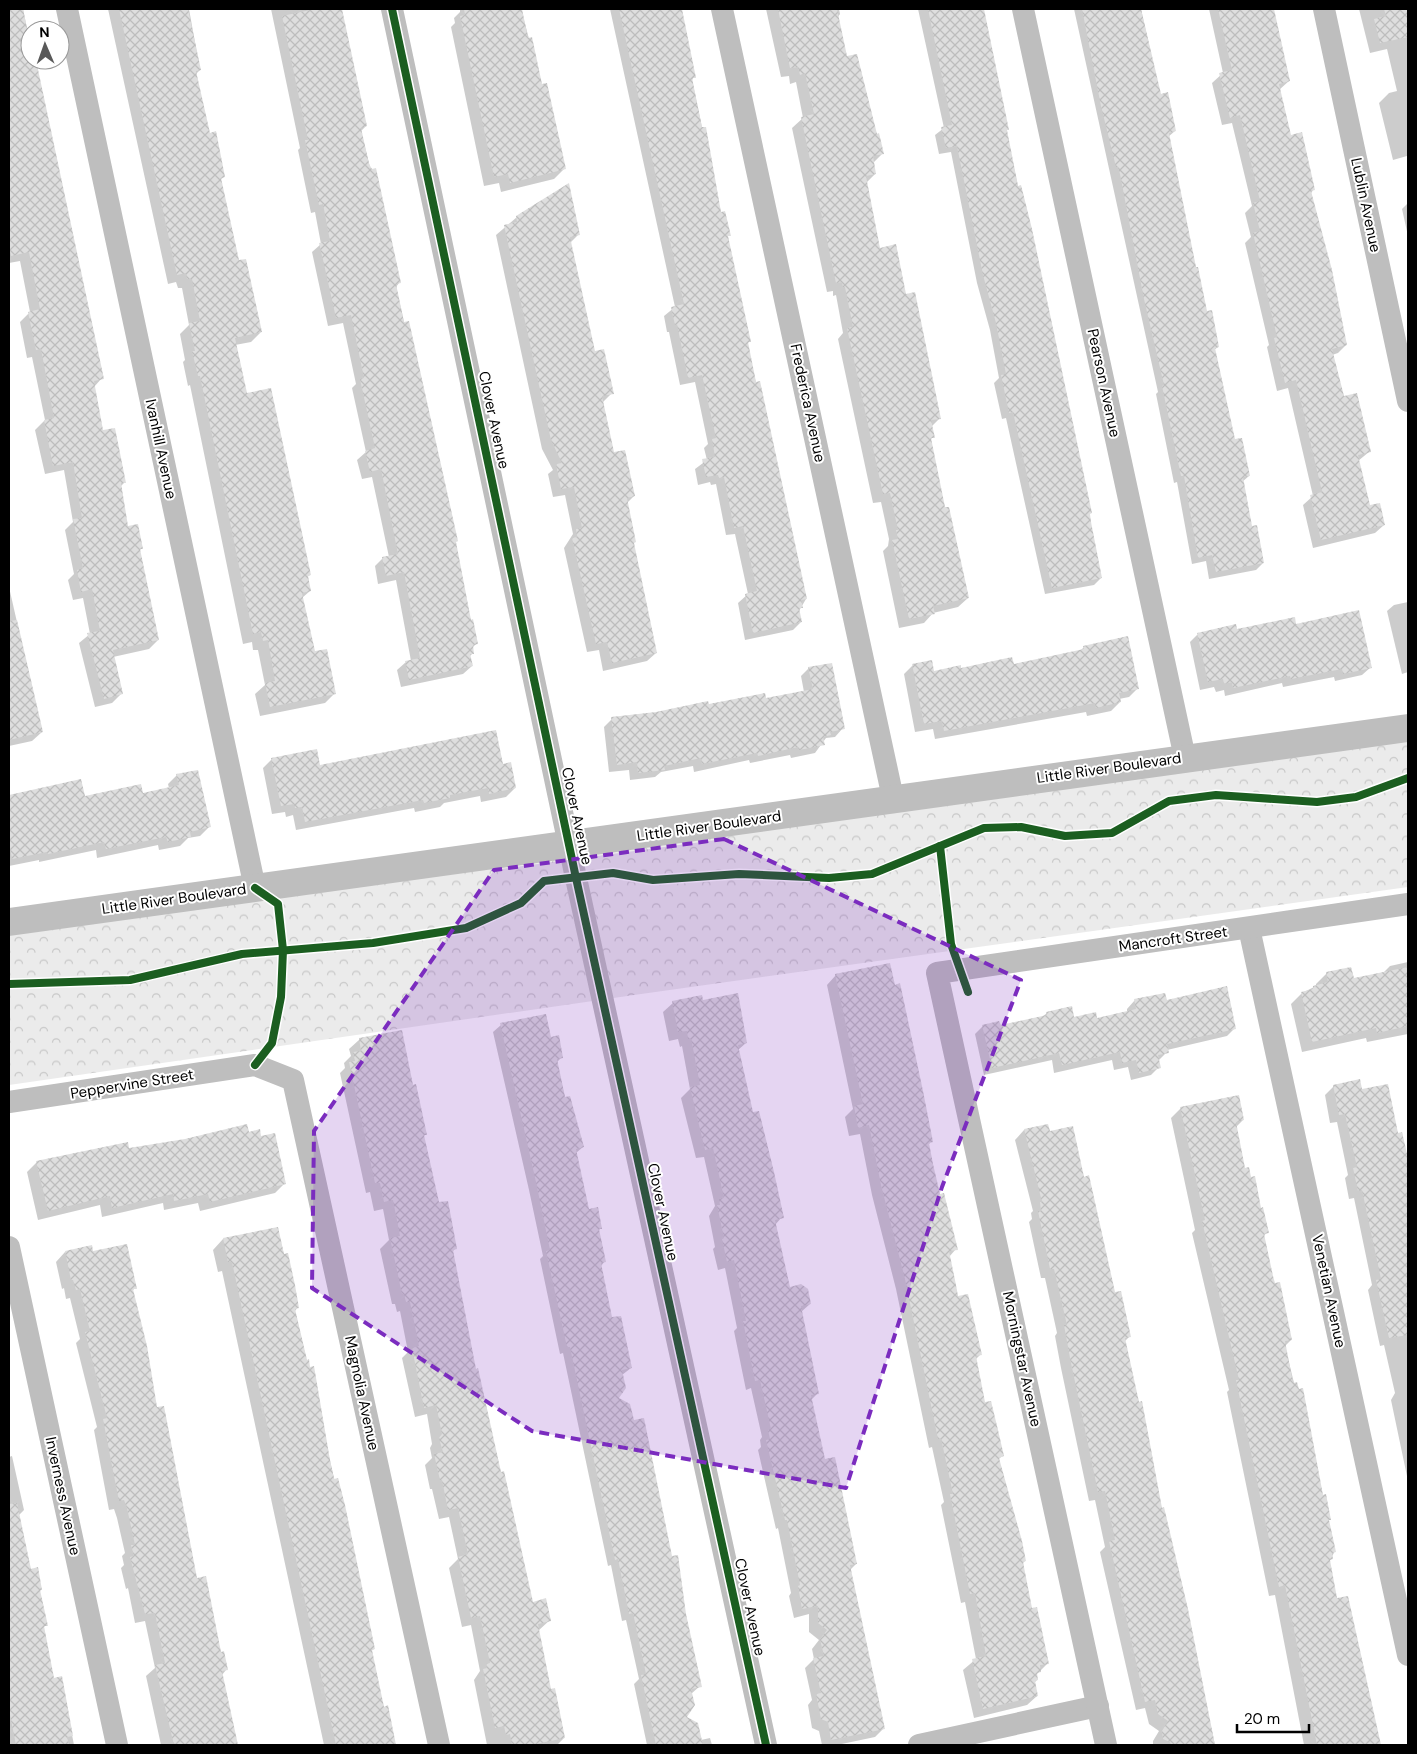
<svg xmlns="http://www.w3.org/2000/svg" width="1417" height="1754" viewBox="0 0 1417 1754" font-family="'DM Sans',sans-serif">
<defs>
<pattern id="forest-crowns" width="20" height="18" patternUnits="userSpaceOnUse" patternTransform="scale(1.25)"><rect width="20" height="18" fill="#ebebeb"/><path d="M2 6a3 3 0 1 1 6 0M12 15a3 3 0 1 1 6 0" fill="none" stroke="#c8c8c8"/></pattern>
<pattern id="building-cross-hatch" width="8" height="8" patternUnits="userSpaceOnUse" patternTransform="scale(1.25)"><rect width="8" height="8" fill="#dedede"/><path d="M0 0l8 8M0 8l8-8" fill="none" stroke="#bdbdbd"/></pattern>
</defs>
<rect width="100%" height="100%" fill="#fff"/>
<!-- forest -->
<polygon fill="url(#forest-crowns)" points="1408,728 1408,887 641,994 9,1085 9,922"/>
<!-- shadow -->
<g fill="#0003">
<polygon points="9,9 23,9 30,43 30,60 34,60 102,378 94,387 102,432 125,482 121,486 127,527 142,548 139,551 158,640 149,649 113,657 121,694 112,703 95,707 79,643 90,634 83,598 73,600 68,580 74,574 65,530 73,522 64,470 45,474 35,430 45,420 32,357 27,358 20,322 30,312 20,261 9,263"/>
<polygon points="108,9 189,9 200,70 196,74 209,134 224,177 220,180 238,262 261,332 251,342 235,345 246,394 310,575 307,577 310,591 302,598 314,653 335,693 325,703 260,716 255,694 265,685 258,650 253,650 252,642 243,644 190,385 188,386 183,362 185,360 180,334 189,325 182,288 178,288 176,282 168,284"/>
<polygon points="271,9 341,9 366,126 361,131 399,283 396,287 455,543 470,621 477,643 472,648 473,653 470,656 472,666 463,674 401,687 397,670 406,662 411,661 396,580 378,584 375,566 383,558 389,557 372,477 362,479 357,460 366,452 352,388 356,384 343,323 328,326 312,252 321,244 315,212 311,213 298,150 300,148"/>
<polygon points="460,9 521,9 564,169 554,179 501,192 499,183 484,186 451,27 455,23 454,18 460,12"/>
<polygon points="610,9 670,9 673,25 694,77 692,80 720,213 729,235 727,237 750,341 747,344 806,599 799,611 801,622 793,630 745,640 738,603 748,594 735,534 726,535 716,484 711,485 710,482 698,485 695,469 707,460 704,448 708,444 695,382 680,385 669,332 667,332 664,316 675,307"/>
<polygon points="766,9 839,9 840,14 838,17 846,57 882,154 873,163 875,174 866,183 879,249 905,295 940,418 931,427 933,437 930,440 944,509 968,598 958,607 933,613 924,623 899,628 883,551 888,546 889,539 881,502 873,503 838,339 843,333 836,295 833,296 833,291 827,292 792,128 803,118 796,82 790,84 789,76 781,77"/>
<polygon points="918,9 977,9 1006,131 1089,515 1101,578 1094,585 1045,594 1006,418 1002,419 994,383 999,378 990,330 977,283 951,152 939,154 935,135 944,128"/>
<polygon points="1074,9 1141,9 1160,95 1175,131 1168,137 1195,269 1206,312 1218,347 1214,350 1234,441 1249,476 1242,482 1251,527 1263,563 1256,570 1209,579 1206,561 1192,564 1177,482 1174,483 1156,394 1158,392"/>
<polygon points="1209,9 1273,9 1289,81 1279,90 1290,136 1314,189 1311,193 1346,345 1338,353 1332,355 1343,398 1369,452 1358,461 1369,506 1384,525 1375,533 1313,548 1303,505 1313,496 1288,388 1277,391 1267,347 1269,345 1245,243 1251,237 1245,213 1252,206 1232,123 1222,125 1212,83 1223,73"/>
<polygon points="1359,9 1408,9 1408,161 1407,156 1393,160 1379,103 1389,93 1397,91 1387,49 1370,53"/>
<polygon points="1408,203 1408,236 1402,209"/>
<polygon points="517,217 578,235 570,243 594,352 612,393 602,403 613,454 634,496 627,503 633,544 656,653 647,661 603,671 599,650 587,652 564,548 573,534 565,495 553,497 548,474 553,470 542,449 496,235"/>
<polygon points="9,587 42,732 32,741 9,746"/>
<polygon points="1408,602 1408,672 1402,674 1387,611 1394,605"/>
<polygon points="1295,625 1371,667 1362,675 1335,681 1334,677 1283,687 1282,683 1225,696 1224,690 1216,692 1214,687 1200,690 1190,642 1198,634"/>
<polygon points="1084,647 1138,688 1129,697 1119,699 1120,702 1111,711 1087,716 1086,712 935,739 933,729 915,732 904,674 913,665 933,672 1013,666 1079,652"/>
<polygon points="809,668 843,728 835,737 826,738 815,753 791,758 790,755 750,763 749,760 694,772 693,766 661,772 655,777 630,780 629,770 609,772 604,727 612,719 765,700 804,692 801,676"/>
<polygon points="272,759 319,766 515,788 506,797 481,802 480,796 444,803 440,807 415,812 414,808 296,830 293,815 286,817 285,812 272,814 263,768"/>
<polygon points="177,775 209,827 200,836 188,838 180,846 159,850 158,845 97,858 96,850 39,862 39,860 9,866 9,796 80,781 84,798 142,794 169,788 168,784"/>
<polygon points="1408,962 1408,1034 1367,1042 1366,1038 1302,1052 1291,1004 1302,993 1316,986 1316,984 1327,973 1353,979 1383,973 1390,966"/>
<polygon points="836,975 931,1142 928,1145 939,1195 956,1249 949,1257 958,1297 980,1355 976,1359 984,1403 1002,1456 998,1460 1025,1561 1022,1564 1031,1609 1048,1663 1036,1675 1037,1680 1034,1683 1037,1696 1027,1705 974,1718 963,1670 976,1659 965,1602 961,1603 941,1505 944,1502 932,1447 929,1448 896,1289 872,1195 860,1134 849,1136 845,1117 853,1109 827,985"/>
<polygon points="1135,1000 1166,1001 1235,1028 1227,1036 1167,1050 1167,1052 1159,1060 1159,1067 1151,1075 1131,1080 1128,1067 1114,1070 1112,1060 1054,1073 1052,1060 984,1075 975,1034 983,1026 1000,1027 1042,1017 1047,1013 1096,1020 1127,1013 1127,1009"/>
<polygon points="702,1002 746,1043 738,1050 752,1114 782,1217 775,1225 789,1288 810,1304 801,1312 818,1393 811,1400 824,1461 856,1564 850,1570 884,1728 875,1737 837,1745 822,1745 819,1731 812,1728 808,1705 812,1700 805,1668 814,1659 812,1649 819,1640 809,1632 809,1614 794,1618 789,1596 791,1593 778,1528 776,1529 758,1450 761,1447 760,1440 762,1437 751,1388 746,1390 734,1331 737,1328 725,1268 718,1270 713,1249 715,1247 709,1216 715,1206 704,1157 696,1158 681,1098 690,1089 682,1046 680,1047 678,1039 669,1041 663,1012 673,1003"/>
<polygon points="501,1025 550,1038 562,1057 557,1062 565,1098 583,1147 576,1153 588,1211 601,1228 598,1231 605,1261 601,1266 611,1319 631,1368 622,1375 617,1398 671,1558 700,1686 691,1694 685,1718 701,1740 710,1738 712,1745 647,1745 634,1684 639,1679 626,1620 622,1621 611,1565 608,1566 563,1353 560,1354 540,1259 543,1256 529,1190 493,1032"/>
<polygon points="401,1031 412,1086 426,1134 423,1137 438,1204 456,1248 452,1252 475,1370 532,1603 550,1620 538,1631 550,1690 564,1738 557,1745 487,1745 474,1680 480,1671 471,1625 462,1627 449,1568 458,1559 449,1517 439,1519 432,1489 430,1489 425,1465 432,1458 430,1448 432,1444 427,1414 415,1417 402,1358 408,1352 400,1311 397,1312 395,1304 392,1304 380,1249 389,1240 383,1209 374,1211 370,1192 366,1193 340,1073 345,1068 344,1063 351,1056 349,1049 359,1040"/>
<polygon points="1334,1086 1361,1090 1397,1134 1402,1133 1408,1164 1408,1481 1391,1400 1395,1393 1384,1345 1380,1346 1375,1323 1368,1290 1372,1285 1354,1198 1349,1199 1345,1178 1348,1175 1337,1122 1330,1123 1325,1095"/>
<polygon points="1181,1108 1243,1120 1236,1127 1244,1169 1267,1232 1264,1236 1272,1276 1291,1340 1285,1346 1335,1551 1329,1562 1336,1600 1347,1598 1380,1745 1304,1745 1275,1595 1269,1596 1227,1392 1229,1390 1192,1233 1195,1230 1171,1118"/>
<polygon points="1047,1125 1049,1133 1083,1178 1114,1293 1130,1336 1124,1342 1215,1745 1153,1745 1153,1741 1159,1731 1149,1724 1145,1708 1136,1710 1100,1552 1105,1547 1095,1500 1089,1501 1061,1368 1055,1336 1057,1333 1045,1278 1041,1278 1029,1222 1032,1219 1031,1213 1033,1211 1015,1140 1024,1130"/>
<polygon points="248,1133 260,1138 285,1183 275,1193 200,1211 198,1203 164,1210 163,1203 102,1217 100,1205 38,1220 27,1172 37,1162"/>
<polygon points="277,1228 298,1307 295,1311 374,1649 371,1651 383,1708 387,1707 395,1745 324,1745 222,1271 218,1272 213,1250 223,1239"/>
<polygon points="65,1252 92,1253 135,1288 132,1291 156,1409 196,1579 226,1670 222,1675 236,1745 161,1745 146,1676 155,1668 145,1621 135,1623 128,1588 126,1589 121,1568 124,1565 122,1556 125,1553 117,1518 114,1509 109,1510 94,1430 97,1427 76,1343 80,1339 70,1298 66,1299 64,1288 62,1289 56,1262"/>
<polygon points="12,1456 24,1510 19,1515 30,1570 41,1590 39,1592 46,1625 43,1628 53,1679 61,1678 74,1745 9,1745 9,1457"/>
</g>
<!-- building -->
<g fill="url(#building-cross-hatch)">
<polygon points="9,9 23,9 30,43 30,60 36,60 104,379 94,381 103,430 115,428 126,483 121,483 128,526 138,524 143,549 140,549 159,640 113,650 123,694 104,699 87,633 100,631 92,589 81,592 77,570 83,568 73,519 82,518 73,462 53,466 44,420 54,418 41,349 36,350 28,312 40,309 29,252 11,256 9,243"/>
<polygon points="119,9 188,9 201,70 196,71 210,133 216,131 225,177 221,178 239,260 246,259 262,332 235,338 247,393 271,388 311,575 308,576 311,591 302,593 315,651 327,649 336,694 270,707 265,683 275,681 268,640 263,641 261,632 253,634 200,376 198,376 192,351 195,351 189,323 200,321 192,279 187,279 186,273 177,275"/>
<polygon points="315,9 342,9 367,126 361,128 369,164 372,169 376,168 401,283 396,284 404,322 409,321 458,541 456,542 471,620 473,619 478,644 473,645 474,654 470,654 473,666 409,680 405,661 420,658 404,572 386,576 382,557 398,554 381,469 370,472 365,451 375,448 360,379 364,378 351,315 336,318 324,264 319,243 330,241 323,204 319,205 305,140 308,140 282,16"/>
<polygon points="464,9 522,9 528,38 532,37 542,84 547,83 566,169 510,183 508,174 494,177 460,16 465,15"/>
<polygon points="619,9 682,9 696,78 692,78 702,127 706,127 721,212 725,211 731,236 728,236 751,342 748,342 756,382 760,381 807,599 801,600 803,608 799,608 802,622 753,633 745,594 757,591 743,526 734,528 724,477 719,478 718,475 706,477 702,459 715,457 712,439 716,438 702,375 688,378 677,324 675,325 671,307 684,304"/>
<polygon points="778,9 837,9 847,56 857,54 877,134 879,133 884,154 873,156 876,174 866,176 880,248 896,244 906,294 915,292 941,419 931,420 935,438 931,438 945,507 949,507 969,598 933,606 935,614 909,619 892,540 898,539 896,530 898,530 890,493 883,494 847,328 853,327 845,287 843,287 842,282 836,283 801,117 814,114 805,73 800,75 798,67 790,68"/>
<polygon points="928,9 984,9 1009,130 1007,130 1018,186 1021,185 1032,229 1092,513 1090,514 1091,522 1102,578 1052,588 1013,412 1009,413 1001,375 1006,374 996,323 983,275 957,146 946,148 941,127 952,125"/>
<polygon points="1082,9 1141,9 1161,94 1168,92 1176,131 1169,133 1196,267 1198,267 1207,311 1212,310 1219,347 1215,348 1235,439 1242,438 1250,476 1243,477 1252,526 1257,525 1264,563 1216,572 1212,555 1198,558 1184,476 1181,476 1162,386 1164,385 1144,299 1120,174 1118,167 1116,167 1101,106"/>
<polygon points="1218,9 1274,9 1290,81 1279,84 1291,135 1302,132 1315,190 1311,191 1332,270 1347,345 1332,349 1344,396 1357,393 1371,452 1358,455 1370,505 1380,503 1385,525 1321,540 1310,495 1322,492 1296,380 1285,383 1274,338 1277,337 1253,233 1260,231 1253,203 1260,201 1240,115 1230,118 1219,73 1232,70"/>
<polygon points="1384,9 1408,9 1408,37 1380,43 1374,19 1386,16"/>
<polygon points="569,183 580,235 570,237 595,351 604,349 614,394 602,396 614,452 625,450 635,496 627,498 636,542 634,543 657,653 612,663 607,642 596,644 572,538 577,537 576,529 582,528 574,487 561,489 556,464 562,463 551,440 504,225 517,222 516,216"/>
<polygon points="1359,610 1372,668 1343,674 1342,669 1291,679 1290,676 1233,688 1232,682 1224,684 1223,679 1208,682 1197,633 1236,624 1237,629 1295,617 1296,624"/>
<polygon points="17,620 43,732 9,740 9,621"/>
<polygon points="1128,636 1139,689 1119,693 1121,702 1096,708 1095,703 944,731 942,721 924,724 912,664 932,660 934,671 961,665 961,668 1012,657 1014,664 1084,649 1083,646"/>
<polygon points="832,663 845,729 830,732 831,735 823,737 825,745 799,750 798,747 758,756 757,753 702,764 701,758 664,766 665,770 638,773 637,762 617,765 611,717 656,712 708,701 709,704 765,693 766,698 813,689 808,667"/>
<polygon points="496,730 503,764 511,762 516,788 489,794 488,788 450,795 450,798 424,803 423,800 305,822 302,807 295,808 294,804 281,806 271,758 317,749 320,765"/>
<polygon points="198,770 211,827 190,832 191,837 168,842 166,837 106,849 104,842 48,854 47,852 12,859 9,841 9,795 81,779 85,796 141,784 143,793 179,785 176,774"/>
<polygon points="890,963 895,985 900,983 923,1091 933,1142 929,1143 933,1164 940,1194 944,1193 958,1250 949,1251 955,1280 958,1296 968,1294 982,1355 976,1356 985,1402 991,1401 998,1430 1004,1456 999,1458 1022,1541 1026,1561 1023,1562 1032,1608 1037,1607 1049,1664 1040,1665 1041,1672 1037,1673 1038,1680 1035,1681 1038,1696 983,1709 972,1659 986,1656 975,1593 970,1594 950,1494 953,1494 941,1438 938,1439 905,1279 881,1185 869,1125 858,1128 854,1106 863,1104 835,974"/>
<polygon points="1351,967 1354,978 1408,967 1408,1026 1377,1033 1376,1028 1312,1042 1301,992 1313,989 1313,986 1328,982 1326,972"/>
<polygon points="1227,986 1236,1029 1167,1044 1169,1053 1158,1055 1161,1068 1139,1073 1136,1060 1122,1063 1120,1052 1062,1065 1059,1053 992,1068 982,1025 999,1021 1001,1025 1047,1015 1046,1012 1072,1006 1074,1017 1096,1012 1097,1018 1136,1009 1134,999 1165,993 1167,1000"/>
<polygon points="738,993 747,1043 738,1045 753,1112 759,1111 774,1172 784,1218 775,1220 790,1287 801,1284 808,1289 811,1304 801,1306 819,1394 811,1395 825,1459 835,1457 857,1564 850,1565 885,1729 831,1740 828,1722 821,1719 816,1694 821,1693 813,1658 824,1656 820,1639 827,1630 818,1623 818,1606 802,1609 798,1586 800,1585 787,1520 785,1520 766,1440 770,1439 768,1430 771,1429 760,1380 755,1381 743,1321 746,1321 734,1260 727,1262 722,1239 724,1238 717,1205 720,1205 719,1199 724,1198 713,1148 705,1150 690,1087 700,1085 691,1038 688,1039 687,1031 678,1032 672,1001 702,995 703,1000"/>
<polygon points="546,1014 551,1037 559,1035 563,1058 557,1059 565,1097 570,1096 584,1147 576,1149 589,1209 598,1207 602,1229 599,1229 606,1262 601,1263 612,1317 621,1316 632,1368 622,1370 626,1388 619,1398 630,1404 634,1420 644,1418 672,1556 678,1555 686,1614 702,1687 691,1689 695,1705 687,1717 698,1723 703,1745 656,1745 641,1675 646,1674 633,1613 629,1614 618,1559 615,1560 570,1347 567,1347 546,1251 550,1250 536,1182 500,1023"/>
<polygon points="402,1030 413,1085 416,1084 427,1135 424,1135 439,1202 448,1201 457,1249 453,1250 476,1369 478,1368 501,1472 504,1471 533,1602 546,1598 551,1621 538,1624 551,1689 555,1688 565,1738 531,1745 512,1745 510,1734 506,1735 504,1726 495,1728 483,1669 487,1668 486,1664 490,1663 480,1616 471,1618 458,1557 468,1554 458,1508 448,1510 442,1480 440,1480 434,1454 443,1452 439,1438 442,1434 436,1405 424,1408 412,1348 419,1346 410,1302 406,1302 404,1294 402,1294 390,1238 400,1236 393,1200 384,1202 380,1183 375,1183 349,1062 355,1061 353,1052 361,1051 359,1038"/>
<polygon points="1360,1079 1362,1089 1388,1084 1398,1133 1402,1132 1408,1158 1408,1335 1389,1338 1376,1280 1381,1279 1362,1190 1358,1191 1353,1168 1357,1167 1345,1114 1339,1115 1333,1085"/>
<polygon points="1239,1095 1244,1120 1236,1122 1245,1168 1249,1167 1251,1177 1255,1176 1261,1208 1263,1207 1269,1233 1264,1234 1273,1276 1275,1283 1280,1282 1292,1340 1285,1341 1293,1383 1297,1382 1299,1389 1303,1388 1323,1495 1326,1494 1331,1520 1329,1520 1336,1552 1332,1553 1333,1559 1330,1560 1337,1598 1348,1596 1381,1745 1317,1745 1285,1585 1279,1587 1236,1380 1239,1380 1202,1221 1205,1220 1180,1107"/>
<polygon points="247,1124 249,1132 260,1129 261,1136 275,1133 286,1184 210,1202 208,1194 174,1201 173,1194 112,1208 110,1196 48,1211 36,1161 128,1142 129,1148 185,1139"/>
<polygon points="1048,1124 1050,1131 1073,1126 1084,1177 1089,1175 1115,1292 1121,1291 1131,1337 1125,1338 1139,1402 1142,1401 1162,1508 1164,1507 1188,1609 1215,1745 1171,1745 1170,1742 1163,1739 1162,1731 1168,1721 1158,1714 1155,1700 1145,1702 1109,1541 1115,1540 1105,1491 1098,1492 1070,1358 1064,1325 1067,1325 1054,1269 1050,1269 1038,1211 1041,1211 1040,1202 1042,1202 1024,1129"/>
<polygon points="278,1227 284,1254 288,1253 295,1285 299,1308 295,1309 307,1360 309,1359 310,1367 314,1366 330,1460 334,1479 338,1478 345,1505 375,1649 372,1650 384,1707 388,1705 396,1745 336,1745 232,1262 228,1262 223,1238"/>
<polygon points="127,1244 137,1289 133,1289 147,1346 157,1407 164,1406 197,1578 206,1576 221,1652 224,1651 228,1670 222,1671 238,1745 174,1745 155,1665 165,1663 155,1613 145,1614 130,1557 134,1556 131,1545 135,1545 127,1508 124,1500 119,1501 114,1476 103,1419 107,1418 85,1332 90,1331 80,1289 76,1290 73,1280 71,1280 65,1251 92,1245 93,1251"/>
<polygon points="17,1503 31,1569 38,1567 42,1590 40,1590 48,1626 44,1626 54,1678 62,1676 73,1736 67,1737 69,1745 16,1745 9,1710 9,1504"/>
</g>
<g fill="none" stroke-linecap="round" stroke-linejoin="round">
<!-- minor -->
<g stroke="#bebebe" stroke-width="22">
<polyline points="67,9 255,888"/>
<polyline points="392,9 576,878 766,1745"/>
<polyline points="722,9 893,798"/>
<polyline points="1023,9 1185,758"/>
<polyline points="1324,9 1408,401"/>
<polyline points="1249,928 1408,1655"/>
<polyline points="9,1102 255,1065 293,1080 439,1745"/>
<polyline points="9,1247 117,1745"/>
<polyline points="919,1745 1098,1706"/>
<polyline points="1106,1745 937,973 1408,904"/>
</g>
<!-- tertiary -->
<polyline stroke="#bebebe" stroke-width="28" points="9,922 1408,728"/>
<defs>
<g id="cycleway">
<polyline points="392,9 576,878 766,1745"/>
<polyline points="940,846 951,944 968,992"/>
<polyline points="255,888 278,904 283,950 281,997 272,1043 255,1065"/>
<polyline points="9,984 130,980 242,954 373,943 466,928 521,903 544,881 613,873 653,880 739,874 829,878 872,874 984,828 1021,827 1065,836 1112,833 1169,801 1216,795 1317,802 1356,797 1408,778"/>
</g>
</defs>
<!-- cycleway casing -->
<use href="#cycleway" stroke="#fff" stroke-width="11"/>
<!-- cycleway -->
<use href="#cycleway" stroke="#1b5e20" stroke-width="8"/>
</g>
<!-- marked area -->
<path fill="#7b2cbf" fill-opacity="0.2" stroke="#7b2cbf" stroke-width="4" stroke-dasharray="10 6" stroke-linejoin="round" d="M724 839 1021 980 942 1187 846 1488 532 1431 312 1288 314 1131 494 870Z"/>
<g text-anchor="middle" stroke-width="4" stroke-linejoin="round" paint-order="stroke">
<!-- street labels -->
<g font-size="15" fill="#000" stroke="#fff">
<text transform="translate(1366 205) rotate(78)" y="5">Lublin Avenue</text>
<text transform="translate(1104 383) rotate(78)" y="5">Pearson Avenue</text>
<text transform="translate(808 403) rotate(78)" y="5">Frederica Avenue</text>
<text transform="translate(494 420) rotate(78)" y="5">Clover Avenue</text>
<text transform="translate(161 449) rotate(78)" y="5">Ivanhill Avenue</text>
<text transform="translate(1109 768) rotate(-8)" y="5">Little River Boulevard</text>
<text transform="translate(577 816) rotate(78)" y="5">Clover Avenue</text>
<text transform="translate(709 826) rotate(-8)" y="5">Little River Boulevard</text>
<text transform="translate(174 899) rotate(-8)" y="5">Little River Boulevard</text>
<text transform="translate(1173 939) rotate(-8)" y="5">Mancroft Street</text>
<text transform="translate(132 1084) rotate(-9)" y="5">Peppervine Street</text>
<text transform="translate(663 1212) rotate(78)" y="5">Clover Avenue</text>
<text transform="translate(1329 1291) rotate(78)" y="5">Venetian Avenue</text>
<text transform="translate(1022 1359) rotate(78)" y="5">Morningstar Avenue</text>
<text transform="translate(362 1393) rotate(78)" y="5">Magnolia Avenue</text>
<text transform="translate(63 1496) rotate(78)" y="5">Inverness Avenue</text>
<text transform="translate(750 1607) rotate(78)" y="5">Clover Avenue</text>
</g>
</g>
<!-- border -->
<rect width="1417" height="1754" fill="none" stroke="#000000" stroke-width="20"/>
<!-- north arrow -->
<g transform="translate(45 45) rotate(358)"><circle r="24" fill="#ffffff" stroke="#999999"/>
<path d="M0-4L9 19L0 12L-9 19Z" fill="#595959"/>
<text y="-8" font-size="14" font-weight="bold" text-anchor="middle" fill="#000000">N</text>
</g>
<!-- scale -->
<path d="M1237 1724v8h72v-8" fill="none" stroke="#000000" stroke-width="2.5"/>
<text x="1244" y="1724" font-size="15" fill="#000000" stroke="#ffffff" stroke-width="4" paint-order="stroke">20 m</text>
</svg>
